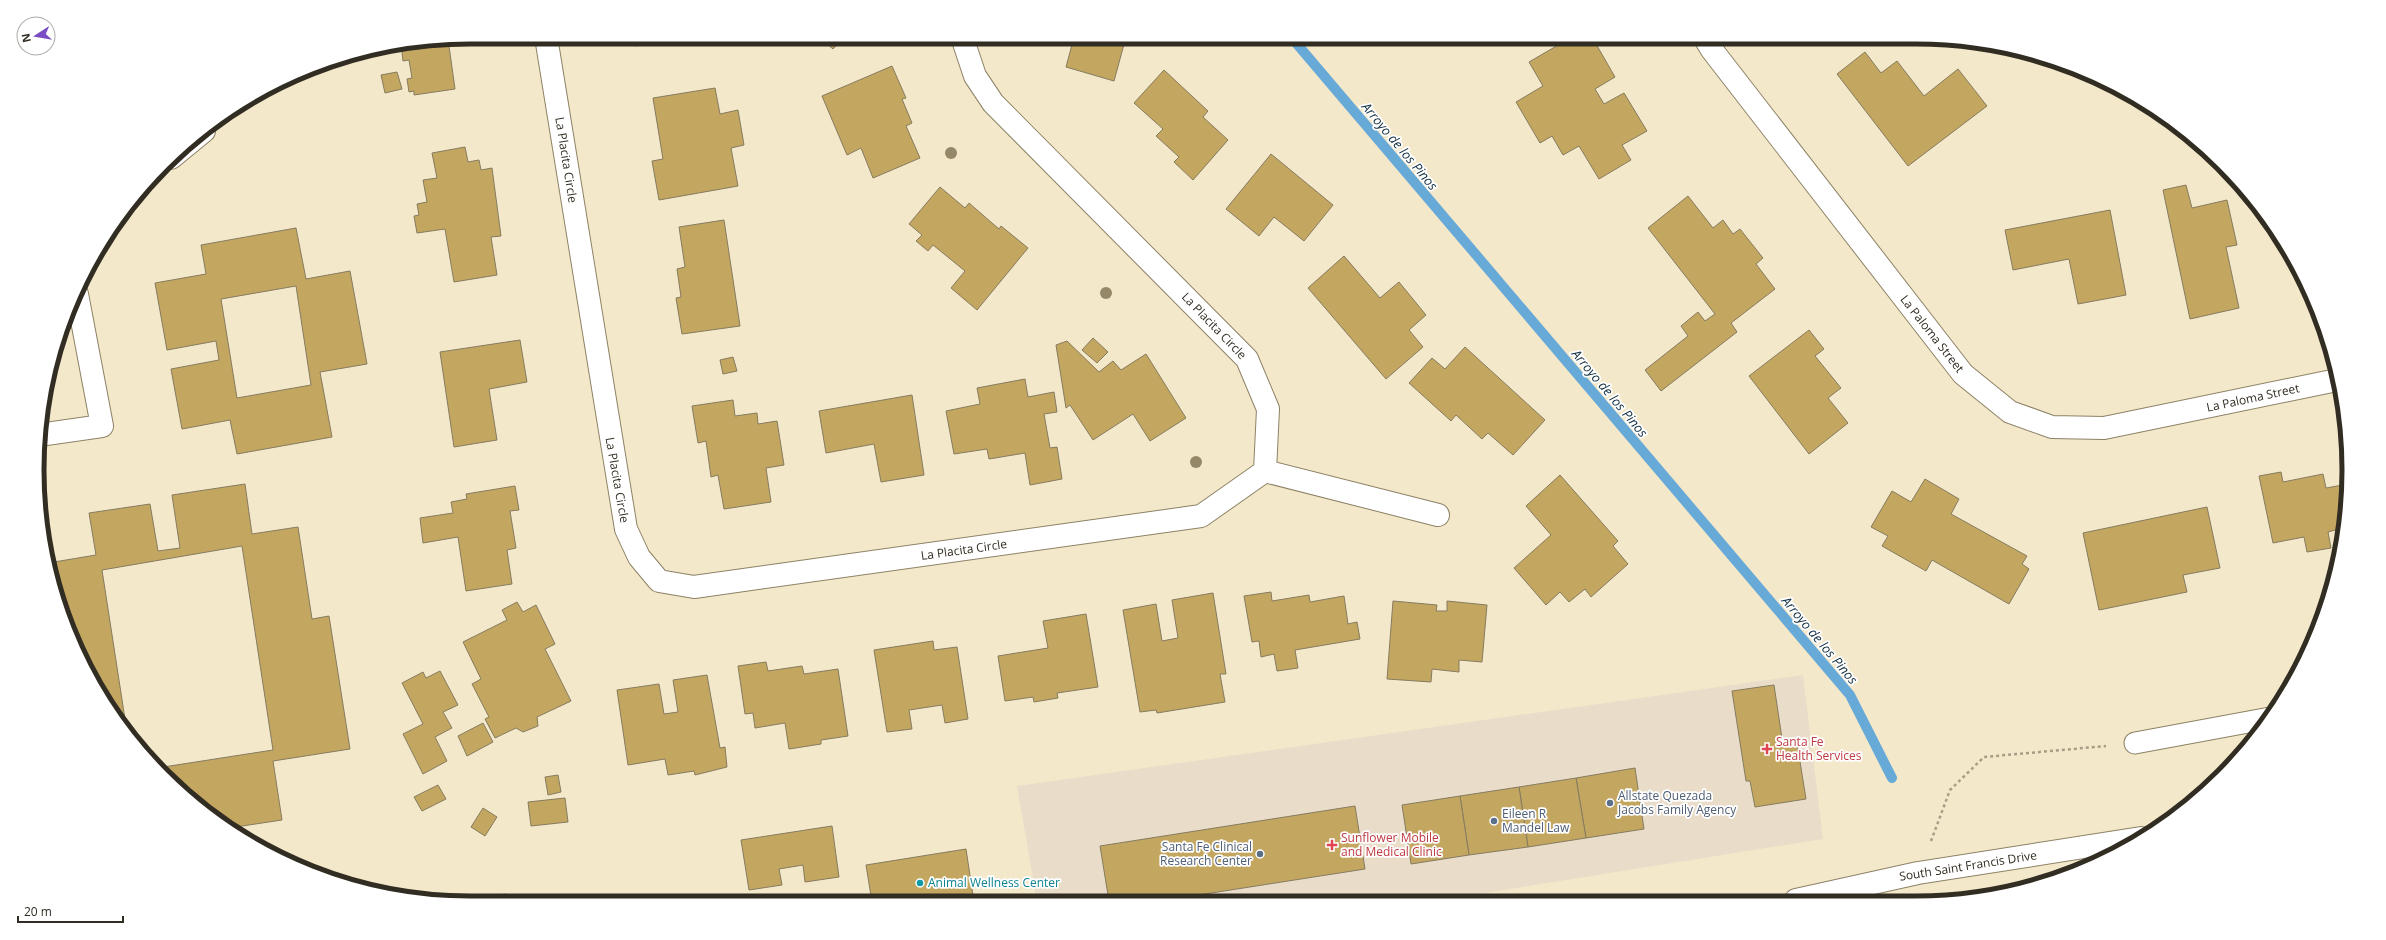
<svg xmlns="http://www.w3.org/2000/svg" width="2386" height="940" viewBox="0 0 2386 940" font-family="'Open Sans',sans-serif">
<rect width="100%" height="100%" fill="#f4e8ca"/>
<!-- commercial -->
<polygon fill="#e9ddc9" points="1803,675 1823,839 1435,901 1037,902 1017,786"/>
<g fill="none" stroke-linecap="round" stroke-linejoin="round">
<!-- stream -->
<polyline stroke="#67a9d7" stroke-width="10" points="1291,37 1850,695 1892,778"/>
</g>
<!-- building -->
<g fill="#c3a761" stroke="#867b60" fill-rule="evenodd">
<polygon points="634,37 691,37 635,46"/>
<polygon points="819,37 844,37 833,49"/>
<polygon points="1074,37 1126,37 1114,81 1066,67"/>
<polygon points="1572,37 1592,37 1615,77 1595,89 1604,104 1624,93 1647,131 1622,145 1631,160 1599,179 1579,146 1563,155 1552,136 1540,143 1516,102 1543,86 1529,62"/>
<polygon points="448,39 455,89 414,95 414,91 409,92 407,79 412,78 409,60 403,61 401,44 449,39"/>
<polygon points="1865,52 1881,73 1897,61 1924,96 1958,69 1987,106 1908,166 1837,74"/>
<polygon points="892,66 906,98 902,99 912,123 906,126 920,158 873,178 861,148 847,155 822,96"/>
<polygon points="1164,70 1208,111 1203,117 1228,140 1193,180 1174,162 1179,157 1156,136 1163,129 1134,103"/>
<polygon points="397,72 402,89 385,93 381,75"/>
<polygon points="715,88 720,114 738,110 744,145 731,148 738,186 659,200 652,161 663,159 653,98"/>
<polygon points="465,147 468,162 479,160 481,170 492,168 501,236 491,237 497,275 454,282 445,229 417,233 414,216 419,215 417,204 427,202 423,180 437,178 432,153"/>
<polygon points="1271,154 1333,205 1304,241 1274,217 1259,236 1226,209"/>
<polygon points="2186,185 2192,208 2227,200 2237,245 2226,247 2239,308 2190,319 2163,190"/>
<polygon points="940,187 965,208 969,203 999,229 1001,226 1028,248 977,310 951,288 965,271 933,245 928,251 916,241 922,235 909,224"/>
<polygon points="1688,196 1713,228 1723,220 1733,234 1740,229 1763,258 1756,264 1775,289 1731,323 1737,332 1661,391 1645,370 1688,336 1681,326 1698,312 1705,321 1715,314 1648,228"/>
<polygon points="2110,210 2126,295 2078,304 2069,259 2013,270 2005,230"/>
<polygon points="724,220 740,326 682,334 676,298 681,297 677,269 685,267 679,227"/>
<path d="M296 228 306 279 350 271 367 364 320 372 332 437 237 454 230 420 182 429 171 369 219 360 216 341 167 350 155 283 206 274 201 245ZM296 286 311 385 237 398 221 299Z"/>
<polygon points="1344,256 1380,298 1399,282 1426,315 1409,330 1423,347 1386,379 1308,288"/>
<polygon points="1809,330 1824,349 1815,356 1841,388 1828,398 1848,423 1809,454 1749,376"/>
<polygon points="1093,338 1108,352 1097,363 1082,350"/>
<polygon points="520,340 527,382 489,389 497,440 454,447 440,352"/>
<polygon points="1067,341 1099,372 1113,361 1121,370 1146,354 1186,418 1150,441 1133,414 1093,440 1070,405 1066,408 1056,345"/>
<polygon points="1465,347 1545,420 1513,455 1488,433 1482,439 1456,415 1451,421 1409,383 1432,358 1445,369"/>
<polygon points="733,357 737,371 723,374 720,360"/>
<polygon points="1025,379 1028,397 1054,392 1057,412 1044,414 1050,448 1057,447 1062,479 1030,485 1025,453 989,459 987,449 954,454 946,411 980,404 977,388"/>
<polygon points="912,395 924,475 881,482 874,444 826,453 819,411"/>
<polygon points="733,400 735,416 757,413 758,424 777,421 784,465 766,468 771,502 724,509 718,475 711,477 706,441 698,443 692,406"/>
<polygon points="2281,472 2283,482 2323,474 2326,488 2348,484 2348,499 2343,528 2328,532 2331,548 2307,552 2304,537 2273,543 2259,476"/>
<polygon points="1560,475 1618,541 1613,546 1628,564 1591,597 1585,589 1569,602 1560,592 1546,605 1514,568 1551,535 1526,506"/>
<polygon points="1925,479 1959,499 1951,514 2027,556 2022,564 2029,569 2009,604 1932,560 1926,571 1882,546 1888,536 1871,527 1892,491 1911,502"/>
<polygon points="245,484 252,534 298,527 312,619 329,616 350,749 273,761 282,820 229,828 207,814 157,768 273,750 242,546 102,570 127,732 110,710 70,635 48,563 96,555 89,513 150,504 158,551 180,548 172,495"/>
<polygon points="515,486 519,510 510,511 516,548 507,550 512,584 466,591 458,537 423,543 420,518 453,513 451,502 467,499 466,494"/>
<polygon points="2207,507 2220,568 2183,575 2187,592 2099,610 2083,533"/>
<polygon points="1271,592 1272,601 1309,595 1310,602 1344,596 1348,624 1357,622 1360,639 1295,650 1298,668 1277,671 1274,654 1261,657 1259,641 1252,642 1244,596"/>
<polygon points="1213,593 1226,674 1220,674 1225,702 1157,713 1156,710 1140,712 1123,610 1156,604 1162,641 1178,638 1172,600"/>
<polygon points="1393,601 1437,605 1436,611 1447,611 1447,601 1487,605 1482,662 1459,660 1459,672 1432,669 1431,682 1387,679"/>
<polygon points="517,602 523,612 536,605 555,644 545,649 571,701 537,717 538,726 523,732 516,728 495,738 485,719 489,717 472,684 481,679 463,642 507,620 502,610"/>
<polygon points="1086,614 1098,687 1057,693 1058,698 1034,702 1033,697 1005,701 998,656 1048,648 1043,621"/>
<polygon points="933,641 934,650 957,647 968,719 945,723 942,705 909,710 912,729 887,732 874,650"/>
<polygon points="766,662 768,671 802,666 804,674 838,669 848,736 821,740 821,744 789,749 785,723 755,728 753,713 745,714 738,666"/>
<polygon points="440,671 458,705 443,712 452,728 435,737 447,761 423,774 403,734 423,724 402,683 423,672 426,678"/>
<polygon points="707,675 720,748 725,747 727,767 695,775 694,771 668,775 665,759 628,765 617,690 659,684 664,714 678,712 673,680"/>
<polygon points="1774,685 1783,745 1797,743 1806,799 1755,807 1750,781 1746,781 1732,691"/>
<polygon points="483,723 493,742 467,756 458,736"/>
<polygon points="1635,768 1644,829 1586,838 1576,778"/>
<polygon points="558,775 561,792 548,795 545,777"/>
<polygon points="1576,778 1586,838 1528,847 1519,787"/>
<polygon points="438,785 446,799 422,811 414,797"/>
<polygon points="1519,787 1528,847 1469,855 1460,796"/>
<polygon points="1460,796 1469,855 1411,864 1402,805"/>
<polygon points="565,798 568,822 531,826 528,802"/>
<polygon points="1355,806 1365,869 1160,901 1109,901 1100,846"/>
<polygon points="483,808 497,817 485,836 471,827"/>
<polygon points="832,826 839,877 805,882 803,865 779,869 782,885 749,890 741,840"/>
<polygon points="966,849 974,902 872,902 866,865"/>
<polygon points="506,894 508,903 460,902"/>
</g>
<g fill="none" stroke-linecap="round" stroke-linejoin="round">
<defs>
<polyline id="service" points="2135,743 2270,718"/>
<g id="minor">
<polyline points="546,37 626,529 639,557 659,581 694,587 1201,516 1265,471 1268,409 1247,359 993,103 975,76 962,37"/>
<polyline points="1704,37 1712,50 1963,374 2010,412 2052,427 2104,428 2337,380"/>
<polyline points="171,158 204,131"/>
<polyline points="39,435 102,426 77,294"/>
<polyline points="1265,471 1438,515"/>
</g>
<polyline id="trunk" points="1796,900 1918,873 2141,838"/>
</defs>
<!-- service casing -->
<use href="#service" stroke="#8d8267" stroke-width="23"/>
<!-- minor casing -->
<use href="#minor" stroke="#8d8267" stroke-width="24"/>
<!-- trunk casing -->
<use href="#trunk" stroke="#8d8267" stroke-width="24"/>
<!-- path -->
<polyline stroke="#a79e87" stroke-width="2.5" stroke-dasharray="3 3" stroke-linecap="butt" points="1931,841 1950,790 1984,757 2106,746"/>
<!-- service -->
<use href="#service" stroke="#fff" stroke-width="21"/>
<!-- minor -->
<use href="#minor" stroke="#fff" stroke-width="22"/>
<!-- trunk -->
<use href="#trunk" stroke="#fff" stroke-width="22"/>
</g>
<!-- trees -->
<g fill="#948869">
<circle cx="951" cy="153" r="6"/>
<circle cx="1106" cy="293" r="6"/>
<circle cx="1196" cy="462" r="6"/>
</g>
<!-- markers -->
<g fill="#e0444e" stroke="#fff" stroke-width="1.5">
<path d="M1765 743h4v4h4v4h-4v4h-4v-4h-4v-4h4z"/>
<path d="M1330 839h4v4h4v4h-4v4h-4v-4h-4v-4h4z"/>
</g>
<g fill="#5c6f8a" stroke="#fff" stroke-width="1.5">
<circle cx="1610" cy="803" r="4"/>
<circle cx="1494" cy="821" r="4"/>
<circle cx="1260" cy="854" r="4"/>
</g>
<circle fill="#0f9aa8" stroke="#fff" stroke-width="1.5" cx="920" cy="883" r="4"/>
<g text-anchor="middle" stroke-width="3.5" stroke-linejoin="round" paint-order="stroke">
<!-- street labels -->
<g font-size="12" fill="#322d22" stroke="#fff">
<text transform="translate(566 160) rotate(81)" y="4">La Placita Circle</text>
<text transform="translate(1214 326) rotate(46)" y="4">La Placita Circle</text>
<text transform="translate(1932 334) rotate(52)" y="4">La Paloma Street</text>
<text transform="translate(2253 398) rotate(-12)" y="4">La Paloma Street</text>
<text transform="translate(617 480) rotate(80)" y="4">La Placita Circle</text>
<text transform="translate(964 550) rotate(-8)" y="4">La Placita Circle</text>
<text transform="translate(1968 866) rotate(-9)" y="4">South Saint Francis Drive</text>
</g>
<!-- health labels -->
<g font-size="12" fill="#be3a42" stroke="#fff" text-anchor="start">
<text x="1776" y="746">Santa Fe<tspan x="1776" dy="14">Health Services</tspan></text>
<text x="1341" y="842">Sunflower Mobile<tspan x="1341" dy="14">and Medical Clinic</tspan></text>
</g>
<!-- service labels -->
<g font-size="12" fill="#4e5e75" stroke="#fff" text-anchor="start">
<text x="1618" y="800">Allstate Quezada<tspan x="1618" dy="14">Jacobs Family Agency</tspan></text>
<text x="1502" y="818">Eileen R<tspan x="1502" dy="14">Mandel Law</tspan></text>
<text x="1252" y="851" text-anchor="end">Santa Fe Clinical<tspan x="1252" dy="14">Research Center</tspan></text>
</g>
<!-- culture labels -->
<g font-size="12" fill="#0d838f" stroke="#fff" text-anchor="start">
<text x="928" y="887">Animal Wellness Center</text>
</g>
<!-- water labels -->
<g font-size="13" font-style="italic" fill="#0e2c3f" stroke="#fff">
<text transform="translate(1400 146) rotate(50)" y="5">Arroyo de los Pinos</text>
<text transform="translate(1610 393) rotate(50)" y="5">Arroyo de los Pinos</text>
<text transform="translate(1820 640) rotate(50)" y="5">Arroyo de los Pinos</text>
</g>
</g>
<!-- crop -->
<path d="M0 0H2386V940H0ZM470 44H1916A426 426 0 0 1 2342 470V470A426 426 0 0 1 1916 896H470A426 426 0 0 1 44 470V470A426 426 0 0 1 470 44Z" fill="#fff" fill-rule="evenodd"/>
<path fill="none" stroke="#322d22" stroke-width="5" d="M470 44H1916A426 426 0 0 1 2342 470V470A426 426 0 0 1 1916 896H470A426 426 0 0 1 44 470V470A426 426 0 0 1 470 44Z"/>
<!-- north arrow -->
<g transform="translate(36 36) rotate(258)"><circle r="19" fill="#ffffff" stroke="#adaba7"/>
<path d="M0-3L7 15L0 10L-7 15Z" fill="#794cc4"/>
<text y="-6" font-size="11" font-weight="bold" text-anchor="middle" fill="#322d22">N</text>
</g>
<!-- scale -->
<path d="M18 916v6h105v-6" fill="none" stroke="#322d22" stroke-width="2"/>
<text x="24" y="916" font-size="12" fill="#322d22" stroke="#ffffff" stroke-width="3" paint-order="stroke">20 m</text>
</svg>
